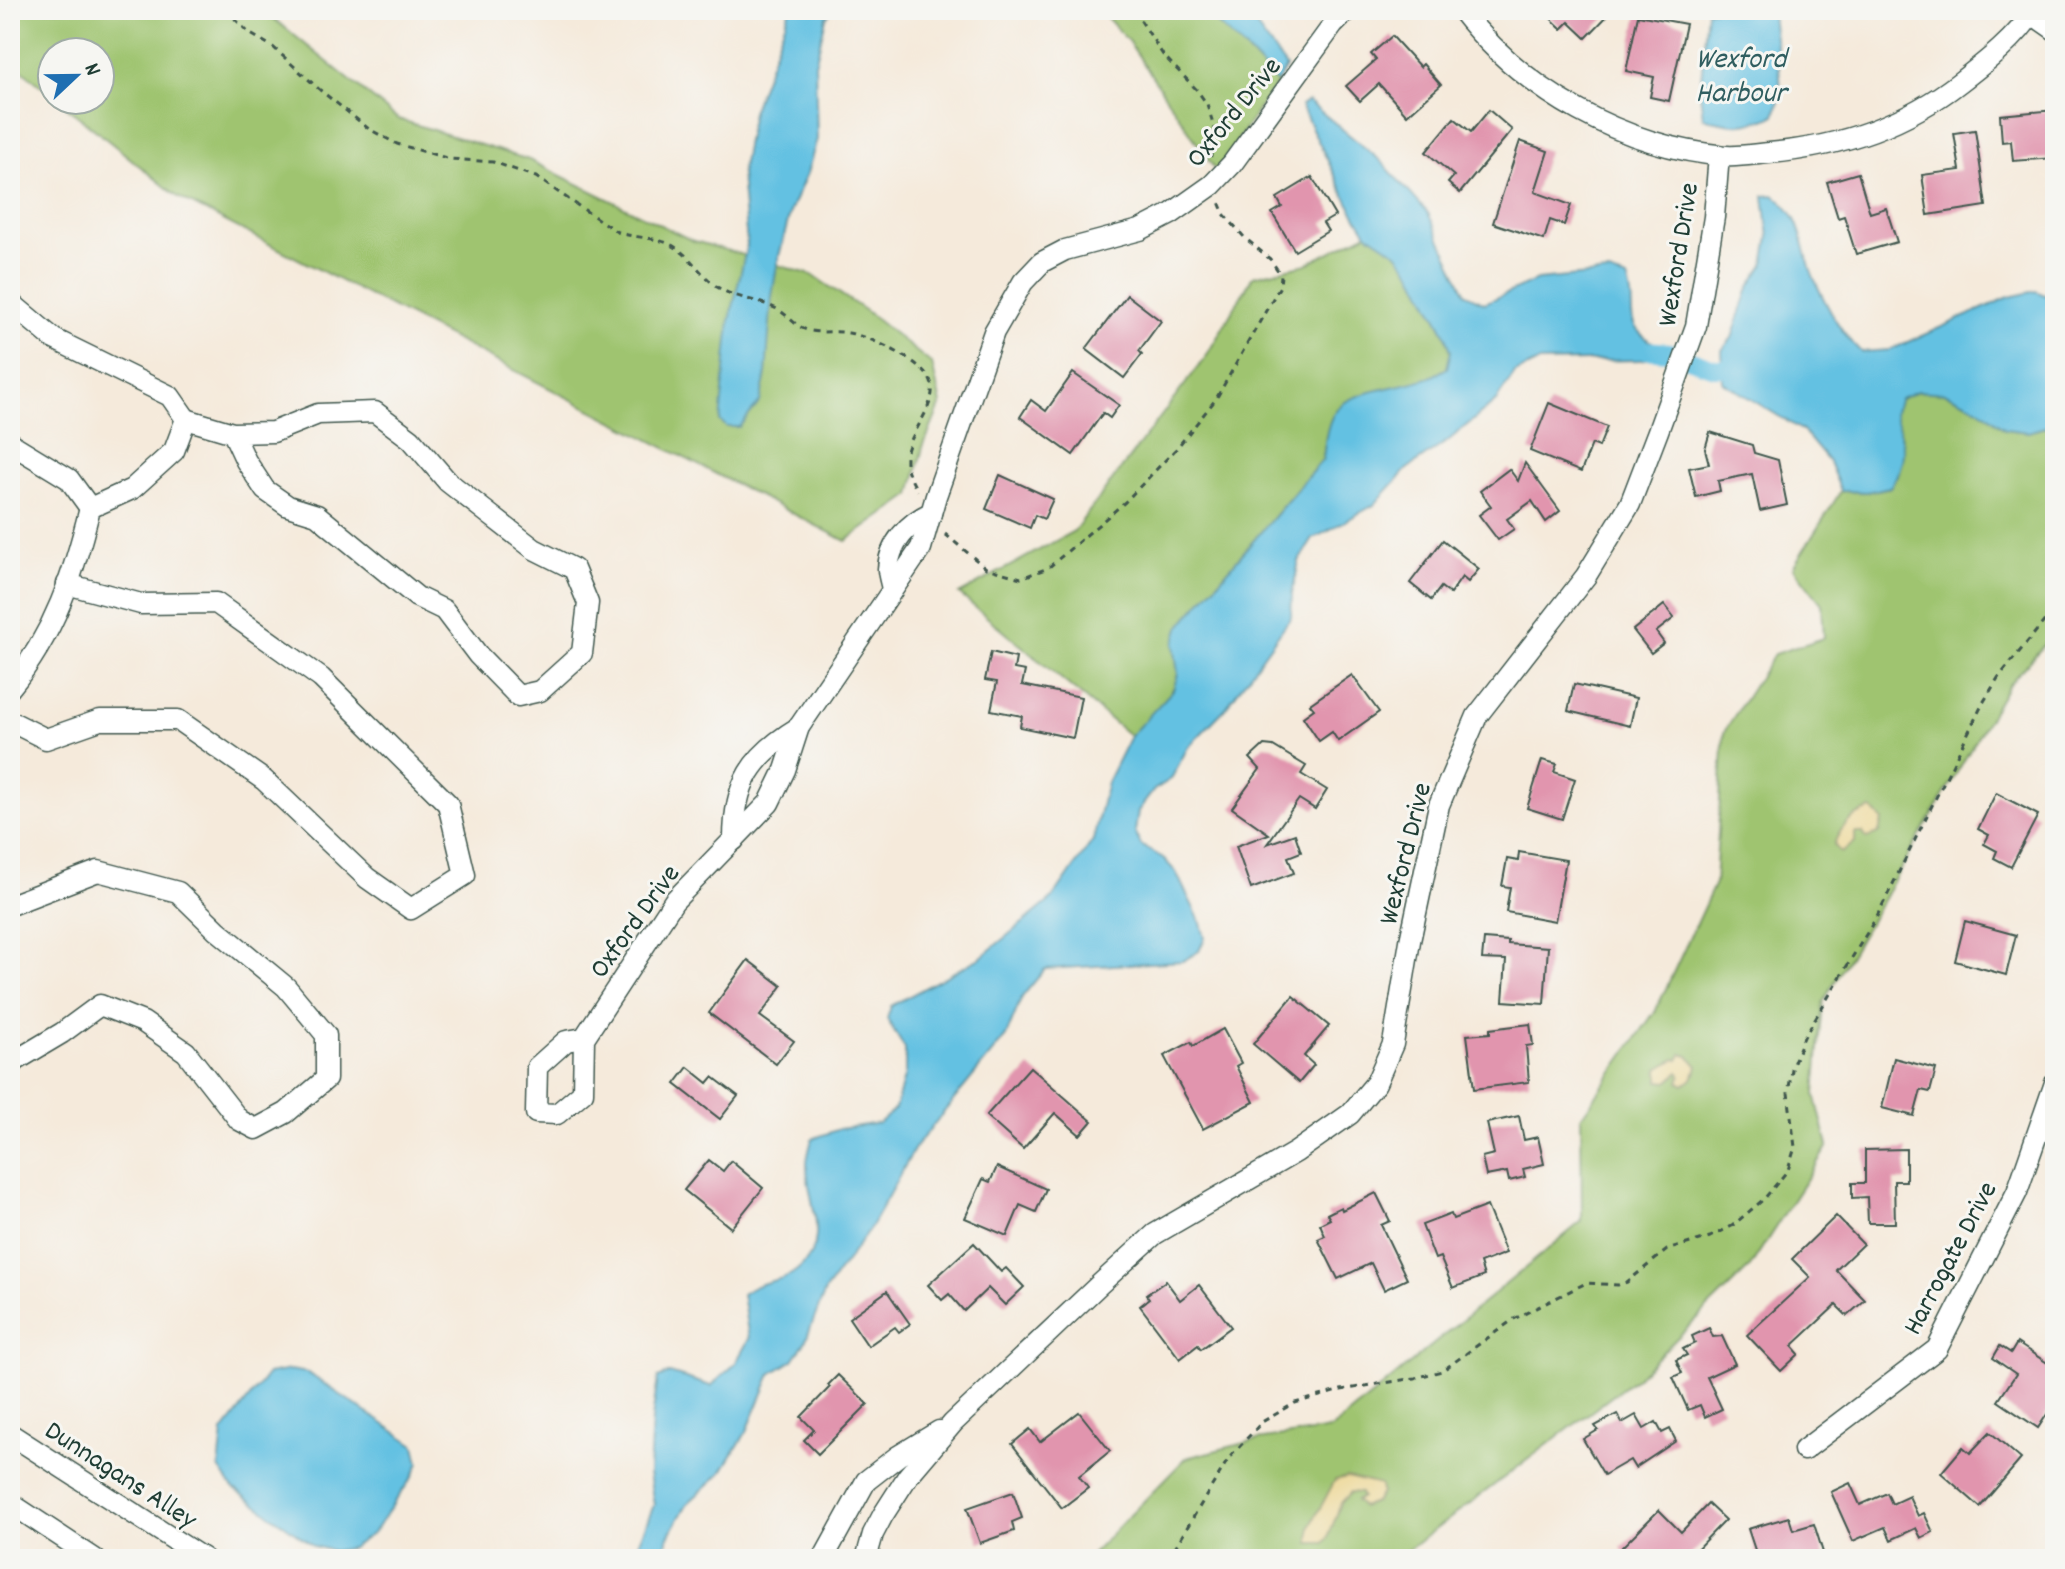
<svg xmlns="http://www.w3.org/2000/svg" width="2065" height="1569" viewBox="0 0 2065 1569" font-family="Dekko,sans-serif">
<rect width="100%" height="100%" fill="#f6f6f2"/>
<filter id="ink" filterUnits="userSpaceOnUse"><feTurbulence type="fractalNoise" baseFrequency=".0125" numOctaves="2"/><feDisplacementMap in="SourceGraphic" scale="16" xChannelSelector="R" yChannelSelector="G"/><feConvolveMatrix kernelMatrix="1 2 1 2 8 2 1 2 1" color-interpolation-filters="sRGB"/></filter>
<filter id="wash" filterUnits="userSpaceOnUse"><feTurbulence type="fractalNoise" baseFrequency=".006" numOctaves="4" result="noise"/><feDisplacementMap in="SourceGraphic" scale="32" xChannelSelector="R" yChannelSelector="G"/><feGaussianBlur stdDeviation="1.8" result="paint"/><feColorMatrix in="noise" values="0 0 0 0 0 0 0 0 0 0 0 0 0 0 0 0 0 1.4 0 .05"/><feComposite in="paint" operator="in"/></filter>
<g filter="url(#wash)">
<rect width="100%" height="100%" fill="#f5eadb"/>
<!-- green -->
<g fill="#9fc46f" stroke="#5f8052" stroke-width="2">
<polygon points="10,10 263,10 398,119 529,160 691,240 812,275 867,312 932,364 941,404 923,447 911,495 846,541 178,197 58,100 100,100 100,52 52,52 52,95 22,70 10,56"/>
<polygon points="1100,10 1203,10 1249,53 1277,83 1216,171 1129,42"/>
<path d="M1367 233 1397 253 1412 272 1445 333 1451 351 1447 368 1326 436 1323 459 1179 628C1174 644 1178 655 1178 672 1177 697 1146 719 1130 736L959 594 1074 531 1205 358 1253 276 1307 264Z"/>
<path d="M1917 391 1946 393 1979 408 2005 429 2028 432 2055 424V633L2008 685 1823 1002 1815 1094 1828 1146 1749 1268 1636 1378 1396 1559H1087L1186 1458 1257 1440 1331 1429 1582 1221 1581 1117 1656 1010 1715 883 1724 732 1774 654 1824 638 1822 604 1793 567 1841 491 1867 492 1890 487C1908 460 1906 443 1894 413L1900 399Z"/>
</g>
<!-- sand -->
<g fill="#eeda9e" stroke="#868c69" stroke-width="2">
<path d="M1872 809 1882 820 1879 832 1867 839 1863 833H1855V842L1841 853 1834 845C1839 828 1854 813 1872 809Z"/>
<polygon points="1681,1054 1689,1056 1698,1066 1696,1074 1694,1073 1692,1079 1684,1085 1679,1082 1681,1075 1679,1072 1668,1082 1659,1081 1659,1069 1675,1059 1679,1060"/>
<polygon points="1347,1477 1380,1485 1381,1493 1375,1502 1362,1507 1356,1501 1362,1497 1360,1493 1351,1492 1341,1503 1328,1538 1324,1543 1310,1543 1310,1527 1335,1480"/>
</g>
<!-- water -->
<g fill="#64c1e2" stroke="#427f8b" stroke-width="2">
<polygon points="790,10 833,10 826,18 815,64 817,139 807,173 791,209 778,260 772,296 766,374 760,402 739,427 727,427 720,421 730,320 747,245 741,174 752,112"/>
<polygon points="1203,10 1244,10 1286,67 1277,83 1249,53"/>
<path d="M1707 10H1772C1773 46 1788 80 1775 115 1745 127 1733 127 1703 117L1700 93Z"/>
<path d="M1308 101 1381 161 1428 213 1466 294 1485 303 1537 280 1609 273 1627 279C1640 312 1618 322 1655 344V357L1640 360 1538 362 1515 373 1496 401 1449 440 1407 469 1374 505 1313 539 1299 561 1292 594 1291 617 1224 710 1188 747 1171 779 1154 790 1138 811 1135 832 1141 845 1163 858 1176 872 1201 923 1205 938 1199 951 1183 961 1045 969 1022 997 1006 1036 916 1146 869 1230 825 1291 805 1342 793 1360 771 1374 747 1431 721 1473 687 1504 668 1538 661 1559H632L654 1505 649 1473 652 1419 658 1378 670 1373 711 1386 735 1364 749 1339 742 1294C760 1280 780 1282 793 1273 836 1242 806 1203 807 1164 807 1156 810 1147 812 1139L839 1129 879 1123 895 1109 905 1074V1049L887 1019 891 1006 980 958 1053 898 1093 840 1107 782 1130 736 1173 690 1178 674 1174 644 1179 628 1323 459C1325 443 1326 424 1336 410 1350 391 1401 387 1424 379 1432 377 1440 372 1447 368L1451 351 1445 333 1412 272 1397 253 1367 233 1349 204 1301 106Z"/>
<path d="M1774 195C1806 220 1800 245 1814 278 1826 306 1840 332 1861 352L1890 350 2009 297 2036 291 2054 299 2055 424 2028 432 2005 429 1979 408 1946 393 1917 391 1900 399 1894 413C1905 443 1909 459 1890 487L1867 492 1841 491 1829 462 1803 431 1723 382 1722 350 1732 338 1749 288 1764 265 1769 237 1764 196Z"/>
<polygon points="290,1370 308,1373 415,1445 419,1463 413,1476 373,1533 351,1548 334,1551 314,1546 232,1487 219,1468 223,1432 268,1374"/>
</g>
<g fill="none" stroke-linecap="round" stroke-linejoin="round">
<!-- canal -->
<polyline stroke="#64c1e2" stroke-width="18" points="1632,349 1669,352 1714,368 1747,369"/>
</g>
<g id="blocks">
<!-- building -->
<g fill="#e195ae">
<polygon points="1542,10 1613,10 1586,38 1569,22 1562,29"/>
<polygon points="1638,15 1686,24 1669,101 1650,97 1654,77 1626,71"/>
<polygon points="1392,36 1420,67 1423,64 1441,85 1407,115 1379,84 1360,101 1346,86 1376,60 1371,54"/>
<polygon points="1489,110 1512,130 1460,193 1448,183 1454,176 1426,152 1454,118 1471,132"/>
<polygon points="2055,110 2055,158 2013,161 2011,141 2002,142 2000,115"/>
<polygon points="1975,130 1986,206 1928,215 1922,175 1960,170 1954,133"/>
<polygon points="1520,141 1548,151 1535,192 1571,205 1564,225 1550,220 1544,240 1493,223"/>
<polygon points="1858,173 1870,213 1886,208 1897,242 1856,254 1844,216 1838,218 1827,182"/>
<polygon points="1312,177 1335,216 1323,223 1328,231 1295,251 1272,213 1282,207 1277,198"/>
<polygon points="1127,295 1161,321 1139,351 1142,354 1124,378 1086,349"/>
<polygon points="1073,373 1119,405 1110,418 1103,413 1073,455 1020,417 1031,400 1046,411"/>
<polygon points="1549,403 1607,427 1599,447 1592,444 1581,472 1530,451"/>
<polygon points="1710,432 1752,445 1754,453 1778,460 1787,505 1760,511 1752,474 1718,481 1720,491 1696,497 1689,468 1709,464 1705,449"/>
<polygon points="1525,463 1560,511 1546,522 1532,501 1507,519 1514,529 1498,540 1479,515 1491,506 1480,491 1509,469 1518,481"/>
<polygon points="1000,475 1053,499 1044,519 1035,515 1030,528 986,509"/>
<polygon points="1443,540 1479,569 1468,582 1462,577 1450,594 1441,587 1431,600 1410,583"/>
<polygon points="1664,605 1674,618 1656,632 1664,643 1651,653 1633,630"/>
<polygon points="991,652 1016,658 1014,669 1025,671 1022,685 1081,697 1073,738 1020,727 1022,716 991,710 997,682 985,680"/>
<polygon points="1352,675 1379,712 1338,741 1332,732 1319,741 1303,717 1314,709 1310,704"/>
<polygon points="1574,684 1636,698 1630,726 1568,711"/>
<polygon points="1264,745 1273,746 1306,766 1301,774 1327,790 1315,809 1299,799 1267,844 1295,834 1301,852 1288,857 1294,873 1251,889 1236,846 1269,834 1232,808 1260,769 1250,758"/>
<polygon points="1542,760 1557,764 1554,772 1575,779 1562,819 1527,808"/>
<polygon points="1996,793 2038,815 2011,867 1994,858 1997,851 1984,844 1989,835 1978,829"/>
<polygon points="1519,852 1566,860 1555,921 1506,912 1510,887 1502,886 1507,859 1518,861"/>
<polygon points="1965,921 2016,935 2006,975 1955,961"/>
<polygon points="1484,939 1508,941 1508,944 1548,947 1544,1004 1503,1001 1506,960 1482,959"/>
<polygon points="748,960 782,986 760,1016 794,1041 776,1064 709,1013"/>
<polygon points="1293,996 1329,1026 1304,1056 1314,1065 1299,1083 1253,1044"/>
<polygon points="1530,1024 1533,1045 1526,1046 1529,1082 1474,1089 1467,1035 1490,1033 1490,1029"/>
<polygon points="1223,1029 1241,1063 1236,1066 1254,1102 1203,1129 1164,1056 1191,1042 1193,1046"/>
<polygon points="1894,1058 1936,1069 1930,1092 1921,1090 1914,1116 1882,1108"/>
<polygon points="688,1067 708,1083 713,1077 738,1096 720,1119 675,1084"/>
<polygon points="1030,1067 1092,1121 1080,1135 1055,1113 1023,1149 986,1116"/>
<polygon points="1519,1116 1524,1140 1538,1137 1544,1164 1523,1169 1525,1177 1509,1181 1507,1172 1486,1176 1482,1157 1494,1154 1487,1123"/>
<polygon points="1906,1149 1906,1181 1894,1181 1895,1223 1868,1223 1867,1197 1852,1198 1852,1183 1865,1183 1865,1150"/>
<polygon points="709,1160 723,1171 731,1161 763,1188 731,1228 684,1190"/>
<polygon points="997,1167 1046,1189 1036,1212 1020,1205 1007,1236 965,1218 983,1179 990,1182"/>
<polygon points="1376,1193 1390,1221 1381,1225 1407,1279 1384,1290 1371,1263 1338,1279 1318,1239 1325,1236 1320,1224 1330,1219 1327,1214 1341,1207 1342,1210"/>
<polygon points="1487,1206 1506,1253 1480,1263 1484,1276 1453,1288 1440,1257 1435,1259 1422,1225 1451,1214 1453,1219"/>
<polygon points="1836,1216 1863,1244 1836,1270 1865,1300 1847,1316 1836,1305 1792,1346 1799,1354 1781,1371 1747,1335 1810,1277 1792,1259"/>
<polygon points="974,1243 1001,1272 1006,1268 1024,1287 1005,1305 988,1288 964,1311 949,1294 942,1300 928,1285"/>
<polygon points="1166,1281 1180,1300 1199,1285 1231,1327 1201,1349 1198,1345 1180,1359 1140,1306 1149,1299 1146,1295"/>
<polygon points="887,1291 910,1324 899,1332 895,1327 868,1346 849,1318"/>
<polygon points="1709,1328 1713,1337 1722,1336 1735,1364 1707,1377 1722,1409 1705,1417 1700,1405 1688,1410 1673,1377 1682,1373 1676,1360 1687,1355 1683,1349 1695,1343 1692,1336"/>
<polygon points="2017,1343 2055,1368 2055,1402 2038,1428 1998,1401 2016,1374 1993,1358 2000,1346 2011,1353"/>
<polygon points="838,1375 868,1404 818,1454 804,1440 814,1430 801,1417 830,1387 828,1385"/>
<polygon points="1079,1412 1110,1451 1079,1476 1088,1488 1062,1508 1012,1444 1030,1429 1040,1442"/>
<polygon points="1617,1414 1622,1423 1636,1415 1644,1429 1656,1422 1662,1433 1670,1429 1676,1441 1635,1468 1630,1460 1604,1475 1583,1439 1598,1430 1595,1426"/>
<polygon points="1990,1432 2021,1459 1980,1507 1941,1473 1963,1447 1970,1453"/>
<polygon points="1850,1483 1860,1505 1887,1493 1892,1504 1909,1496 1918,1516 1924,1513 1933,1532 1921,1538 1916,1528 1891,1540 1885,1527 1853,1541 1831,1492"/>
<polygon points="1013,1492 1022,1518 1012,1522 1014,1531 980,1543 967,1508"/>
<polygon points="1708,1504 1725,1520 1687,1559 1632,1559 1621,1548 1659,1510 1681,1532"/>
<polygon points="1789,1517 1793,1530 1814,1524 1825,1559 1758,1559 1748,1529"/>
</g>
</g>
</g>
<g filter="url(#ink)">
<use href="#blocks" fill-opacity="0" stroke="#3f574d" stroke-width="2"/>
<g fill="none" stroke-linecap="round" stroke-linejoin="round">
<defs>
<g id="minor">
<path d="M1461 10C1524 92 1623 147 1726 156 1740 157 1755 154 1769 153 1838 147 1905 125 1960 82 1986 62 2017 38 2034 10"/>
<polyline points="2032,14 2055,30"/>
<polyline points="10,302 54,339 170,396 186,419 174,451 132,489 90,508 69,479 10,443"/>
<polyline points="186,419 233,433 246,461 265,490 288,506 317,515 417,597 444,610 478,655 518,696 540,691 582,653 588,603 574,569 534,549 489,514 448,482 411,439 375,412 318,414 273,432 233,433"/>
<path d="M892 589C891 583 888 575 888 569 889 544 909 522 931 513"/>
<path d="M10 688C55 633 73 576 90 508"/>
<polyline points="10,721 46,739 100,720 178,720 264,780 367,878 411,909 465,875 448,804 321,678 216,603 141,604 67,584"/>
<path d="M734 840C734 783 751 756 799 727"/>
<polyline points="10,905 98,871 178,892 217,930 286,987 326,1035 326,1079 286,1113 256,1129 239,1120 186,1052 143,1022 100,1005 62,1033 15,1061 10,1069"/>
<polyline points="584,1038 566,1041 537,1067 536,1113 557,1114 583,1092 584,1038 674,901 769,803 785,770 799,727 921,548 936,496 994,332 1023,282 1042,262 1065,250 1140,230 1171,214 1212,185 1232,164 1333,25 1348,10"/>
<polyline points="10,1434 204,1559"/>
<polyline points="1804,1450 1937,1349 2017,1192 2055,1083"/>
<polyline points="10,1503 95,1559"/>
<polyline points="823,1559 866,1481 898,1456 939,1431"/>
<polyline points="866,1559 873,1534 883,1515 908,1476 953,1423 1100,1284 1155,1234 1296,1152 1350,1114 1376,1083 1393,1044 1410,941 1439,805 1477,716 1586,576 1630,504 1658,431 1696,326 1714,217 1719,155"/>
</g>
</defs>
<!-- minor casing -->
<use href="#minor" stroke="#3f574d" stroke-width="23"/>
<!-- path -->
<g stroke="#3f574d" stroke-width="3" stroke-dasharray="6 6" stroke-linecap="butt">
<path d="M226 10 249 33 273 47 320 90 369 129 397 144 450 159 493 162 536 177 617 232C636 239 658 236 675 247 689 256 698 270 710 281 728 299 756 298 777 309 788 315 795 326 807 330 821 334 836 330 849 333 870 337 924 361 931 382 939 407 904 436 906 462 906 471 913 482 917 491"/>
<polyline points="1134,10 1163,55 1196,89 1207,104 1215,130 1210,161"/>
<polyline points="945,534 986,568 1021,578 1048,568 1125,502 1176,449 1216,399 1280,286 1281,275 1270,259 1244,237 1224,214 1219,202"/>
<polyline points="1168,1559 1229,1458 1262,1422 1295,1403 1341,1390 1415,1378 1442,1371 1514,1319 1586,1283 1618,1285 1627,1282 1667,1250 1710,1237 1732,1226 1764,1199 1788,1170 1795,1147 1788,1093 1793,1064 1804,1037 1876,918 1983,703 1998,678 2055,608"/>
</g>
<!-- minor -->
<use href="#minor" stroke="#fff" stroke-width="20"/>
</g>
</g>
<g text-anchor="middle" stroke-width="6" stroke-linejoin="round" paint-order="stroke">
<!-- street labels -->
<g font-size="28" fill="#1f3d34" stroke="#f6f6f2">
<text transform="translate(1232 111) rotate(-51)" y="10">Oxford Drive</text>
<text transform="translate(1676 254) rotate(-81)" y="10">Wexford Drive</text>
<text transform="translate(1403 853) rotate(-76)" y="10">Wexford Drive</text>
<text transform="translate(633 920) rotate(-54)" y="10">Oxford Drive</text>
<text transform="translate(1948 1257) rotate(-62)" y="10">Harrogate Drive</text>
<text transform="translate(122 1473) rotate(33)" y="10">Dunnagans Alley</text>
</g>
<!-- water labels -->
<g font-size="30" font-style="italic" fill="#305e60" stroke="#f6f6f2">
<text x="1741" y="67">Wexford<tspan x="1741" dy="34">Harbour</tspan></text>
</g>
</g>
<!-- margin -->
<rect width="2065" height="1569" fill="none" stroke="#f6f6f2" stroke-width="40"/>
<!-- north arrow -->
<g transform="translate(76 76) rotate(68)"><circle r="38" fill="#f6f6f2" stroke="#a0aca6" stroke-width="2"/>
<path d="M0-6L14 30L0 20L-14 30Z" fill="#1f6fb2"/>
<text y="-12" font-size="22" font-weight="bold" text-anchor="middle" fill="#1f3d34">N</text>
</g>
</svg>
